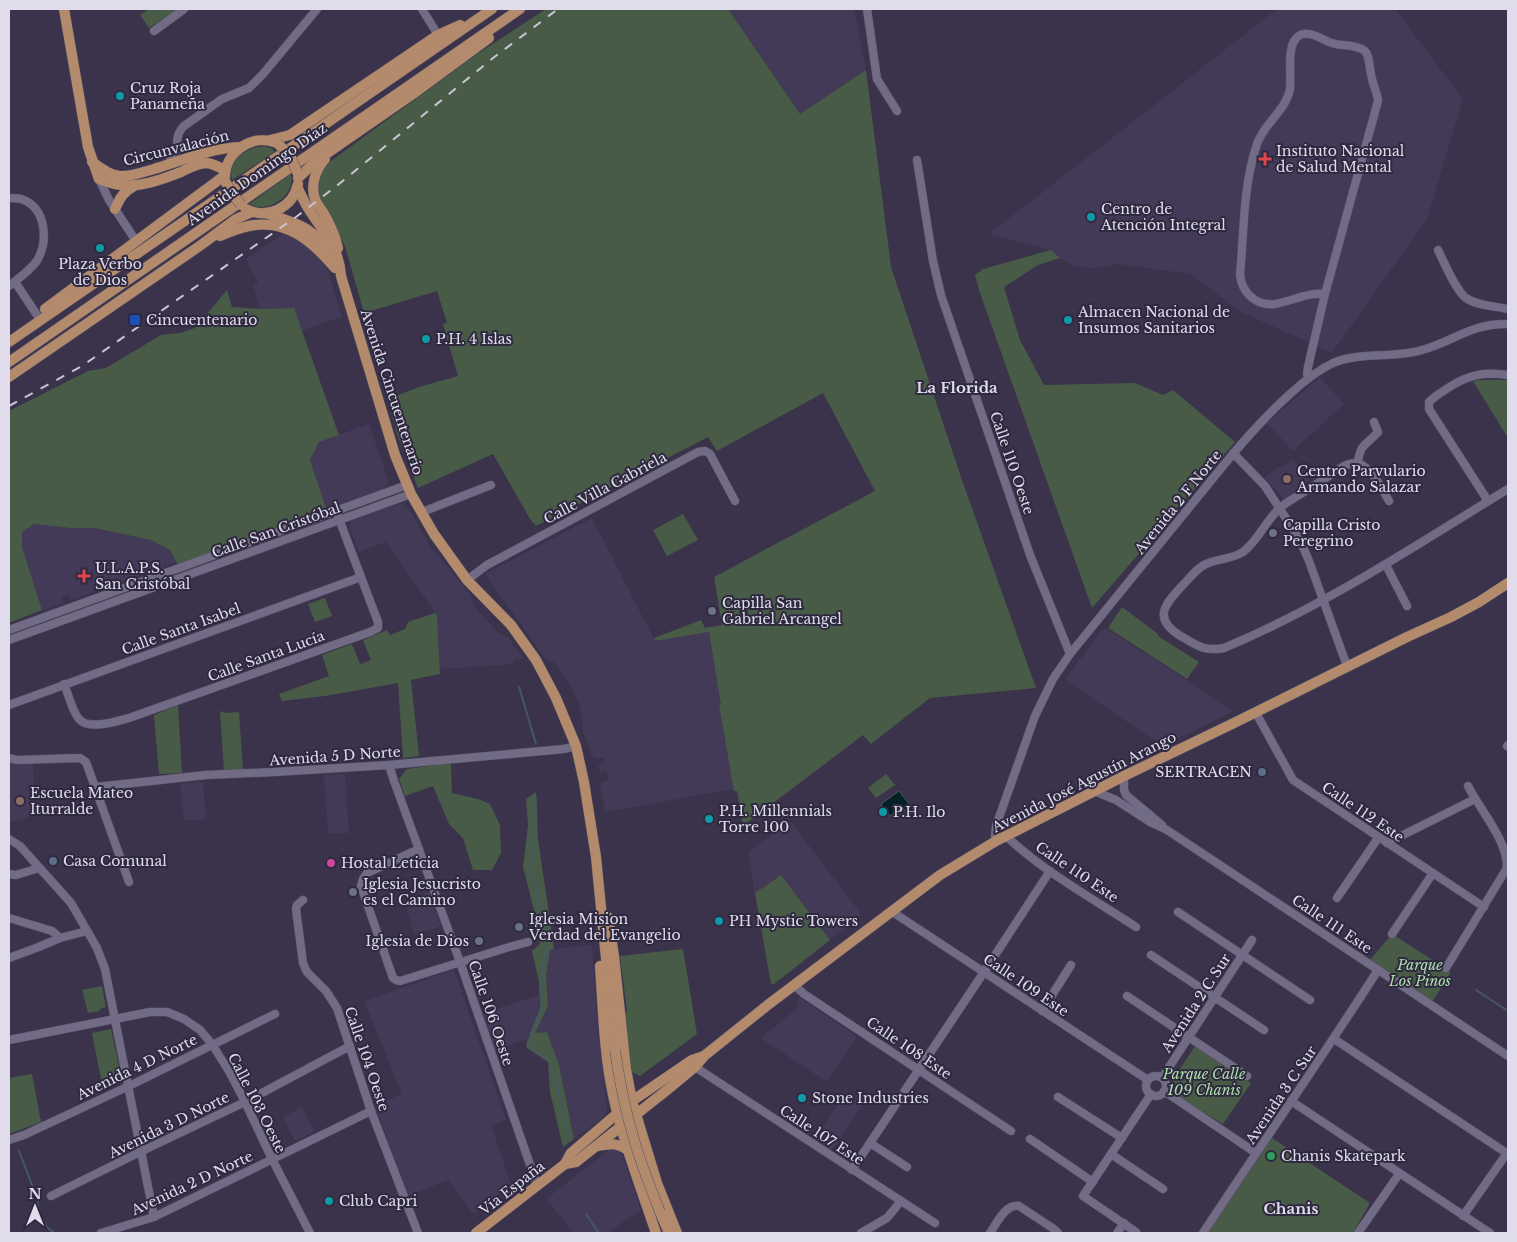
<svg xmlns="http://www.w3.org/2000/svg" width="1517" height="1242" viewBox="0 0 1517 1242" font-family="'Libre Baskerville',serif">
<rect width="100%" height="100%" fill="#3a334b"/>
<!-- built -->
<g fill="#433a58">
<polygon points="728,9 854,9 866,70 800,114"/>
<polygon points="1277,9 1395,9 1463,99 1427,219 1332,353 1241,312 1190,274 1118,264 1097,268 1075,267 1060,258 1050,250 989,234"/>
<polygon points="286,233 311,248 326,264 342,317 301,331 294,308 260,309 253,285 258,283 246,259 271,241"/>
<polygon points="1320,377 1344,404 1293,451 1267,423"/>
<polygon points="369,424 388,480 387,485 383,489 327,511 310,460 319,442"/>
<polygon points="1292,459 1309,480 1296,491 1283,499 1265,477 1280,466 1282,468"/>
<polygon points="398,504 403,504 408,508 430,546 471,595 473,604 497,632 508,637 523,658 513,660 515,663 505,665 440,669 437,615 386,542 359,552 349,526 351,521"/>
<polygon points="592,518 655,641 709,632 722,705 719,706 734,789 605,812 600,784 608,779 606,772 600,773 598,765 605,764 604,758 595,758 592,755 582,729 583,719 578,702 567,680 556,664 544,657 485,574"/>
<polygon points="34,524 70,528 94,528 151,540 170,550 177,562 71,600 68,595 62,597 63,603 42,610 22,547 22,532"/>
<polygon points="1104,627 1234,711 1163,746 1065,680"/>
<polygon points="9,761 33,761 34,789 28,789 33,814 26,818 9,822"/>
<polygon points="345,774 349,833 328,834 324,775"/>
<polygon points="203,782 206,819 184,821 180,784"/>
<polygon points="790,821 862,915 830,940 781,875 755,893 748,852"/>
<polygon points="430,891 441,926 414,935 405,901"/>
<polygon points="592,945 598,1026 607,1111 605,1116 574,1139 559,1065 547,1032 535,1033 548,1006 546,976 550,949"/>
<polygon points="454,970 506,1120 491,1125 511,1184 474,1215 448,1180 408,1196 375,1105 402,1094 364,1001"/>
<polygon points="539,995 539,1012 528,1039 495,1050 483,1014"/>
<polygon points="799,997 857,1037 827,1082 761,1038 795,1010"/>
<polygon points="845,1093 862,1105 832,1150 815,1139"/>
<polygon points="302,1107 315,1131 295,1141 283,1117"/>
<polygon points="609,1150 616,1150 622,1155 641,1210 607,1233 574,1233 546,1199"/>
</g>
<!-- green -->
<g fill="#485b47">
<polygon points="149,9 178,9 149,28 140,15"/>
<polygon points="546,9 728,9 800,114 866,70 891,267 962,480 1036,688 930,698 871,744 863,735 743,826 737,791 734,791 719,705 721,705 709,632 655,641 654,638 701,620 705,628 722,625 714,577 875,491 823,393 717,451 708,437 536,526 530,519 493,454 418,488 397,434 388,399 419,387 458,376 443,324 447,323 437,291 364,313 345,246 316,193 320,169 477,54"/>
<path d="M264 146 271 148 275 152 232 180C227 160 247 147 264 146Z"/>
<path d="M291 174C295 190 280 205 264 207 259 208 254 206 249 204Z"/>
<polygon points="1051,250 1060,258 1038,265 1004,287 1020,340 1044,385 1135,383 1163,395 1173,390 1235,442 1092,608 980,293 975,275 983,269"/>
<polygon points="227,290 232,307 260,309 294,308 339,435 319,442 310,460 327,511 178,565 170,550 151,540 94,528 70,528 34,524 22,532 22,547 42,610 9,623 9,411 88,371 106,368 161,335 180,333 195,328"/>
<polygon points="1480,380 1508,380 1508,438 1473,381"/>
<polygon points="683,514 698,540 667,556 653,530"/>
<polygon points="325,598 332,616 315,622 308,604"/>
<polygon points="1122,607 1158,634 1158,636 1199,662 1187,679 1108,628"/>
<polygon points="435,613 437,615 440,674 411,680 419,756 403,758 398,683 325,696 282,701 279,694 329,676 322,655 352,644 360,664 371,660 363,640 387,630 390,635 405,629 408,622"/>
<polygon points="178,705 182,773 159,774 154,715"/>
<polygon points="220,711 226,713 239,712 243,770 224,771"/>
<polygon points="451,763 452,793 478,799 490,804 500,825 501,853 492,870 473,870 463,838 449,824 433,786 405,796 399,779 407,769"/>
<polygon points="886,774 895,785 876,798 868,788"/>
<path d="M536 792C538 807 537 822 538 838 543 875 549 912 554 949L550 950 546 976 548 1006 535 1033 547 1032 559 1065 574 1139 563 1147 550 1092 548 1062 527 1048 526 1045 540 1008 539 982 532 951 540 944 535 914 523 867 528 825 526 799Z"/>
<polygon points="781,875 830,940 774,984 771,984 755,893"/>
<polygon points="1392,934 1451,972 1432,1002 1370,960"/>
<polygon points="683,949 697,1034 640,1076 632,1072 624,1014 627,1011 620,956"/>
<polygon points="102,986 106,1007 100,1009 100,1011 88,1013 82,990"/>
<polygon points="111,1029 122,1080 102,1084 92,1033"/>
<polygon points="1195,1046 1251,1083 1223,1124 1174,1094 1172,1081"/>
<polygon points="32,1074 41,1122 9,1134 9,1078"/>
<polygon points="1272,1138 1370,1203 1353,1233 1208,1233"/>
</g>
<!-- water -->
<polygon fill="#042027" stroke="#465862" points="899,791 913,809 907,813 902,807 890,816 881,804"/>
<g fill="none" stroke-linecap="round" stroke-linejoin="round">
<!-- stream -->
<g stroke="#465862" stroke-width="2">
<polyline points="519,687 536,744"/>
<polyline points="535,797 532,824 531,868 547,945 542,974 543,1006 531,1034 530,1047 551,1061 570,1141"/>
<polyline points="1476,990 1508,1011"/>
<polyline points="19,1151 37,1198 40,1219 49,1229 55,1233"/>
<polyline points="586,1214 599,1233"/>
</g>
<defs>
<g id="minor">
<polyline points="422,9 438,35"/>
<polyline points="867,9 877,79 897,111"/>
<polyline points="154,31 184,9"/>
<polyline points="917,160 933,261 941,295 1030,555 1070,654"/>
<path d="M168 164 178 147C176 139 178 132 184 126L222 99 249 88 263 74 317 9"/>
<polyline points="99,179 109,200 136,241"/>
<path d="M9 198C14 198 20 198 24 200 46 210 48 240 38 259 33 268 17 280 9 286"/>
<path d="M1438 250C1444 262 1456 291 1466 298 1477 306 1495 306 1508 309"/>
<polyline points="15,282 37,315"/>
<path d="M1309 377 1307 374 1308 367 1325 294 1378 101C1377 93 1374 87 1372 79 1366 54 1374 48 1343 45 1339 45 1335 44 1332 43 1322 40 1310 30 1300 35 1285 43 1292 75 1290 89 1286 111 1264 123 1257 144 1243 185 1244 232 1240 275 1242 293 1256 306 1275 304 1293 301 1307 292 1325 294"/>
<polyline points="1233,453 1265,486 1300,540 1309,561 1347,666"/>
<path d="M1358 463C1360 443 1366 446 1378 432L1374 422"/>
<path d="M1389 501C1383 490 1371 467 1359 464 1354 462 1349 464 1344 466 1329 476 1314 486 1299 495 1293 499 1285 503 1280 508 1266 520 1258 541 1243 552 1231 560 1216 558 1204 565 1195 570 1189 579 1182 586 1166 603 1152 618 1179 635 1196 645 1204 652 1224 648 1325 606 1416 545 1508 489"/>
<path d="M1488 501 1429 409V402C1435 396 1442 392 1448 388 1469 374 1484 372 1508 375"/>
<polyline points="422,512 491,485"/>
<polyline points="1386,565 1407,606"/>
<polyline points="467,580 487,565 698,452 705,451 710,454 735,501"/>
<polyline points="9,630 407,485"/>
<polyline points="9,640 411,494"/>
<path d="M64 684C68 693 73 714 80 720 90 730 117 721 129 718L370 632 378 628V622L336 511"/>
<polyline points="9,705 361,577"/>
<polyline points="1256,713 1293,780 1484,907"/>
<polyline points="1507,746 1508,745"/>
<polyline points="9,758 17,760 80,758 86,762 129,882"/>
<polyline points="389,765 394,781 460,962 537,1185"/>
<polyline points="1124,776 1124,790 1126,795 1162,825"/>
<polyline points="96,787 206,775 274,772 389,765 564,749 576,746"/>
<polyline points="1094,791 1116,800 1150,822 1167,830 1508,1056"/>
<path d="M1006 836C1044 872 1092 898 1136 927"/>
<polyline points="9,839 20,846 71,903 97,948 105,969 154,1217"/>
<path d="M996 841 995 836 996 826 1035 716 1053 679 1070 654C1111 604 1151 554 1192 504 1223 466 1253 427 1290 394 1303 382 1316 371 1333 363 1361 351 1393 359 1422 350 1454 341 1472 323 1508 324"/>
<polyline points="1387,843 1475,799"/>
<polyline points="419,849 367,873 363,879 361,886 393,978 396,980 400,981 506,948 528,942"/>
<polyline points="9,874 16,875 39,868"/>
<polyline points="1337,898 1378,838"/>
<polyline points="303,900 297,905 296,909 303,963 307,972 326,991 337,1008 371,1111 418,1233"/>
<polyline points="891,911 1148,1080"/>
<polyline points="1178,912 1310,1000"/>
<polyline points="9,918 52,931 60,938"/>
<polyline points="1392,934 1433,873"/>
<polyline points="1151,955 1264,1030"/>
<polyline points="9,958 36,948 60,938 87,931"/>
<path d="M1446 968 1507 868C1508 841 1480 810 1468 786"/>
<polyline points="794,985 804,994 1011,1131"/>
<polyline points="1127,996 1247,1076"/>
<polyline points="1042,1011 1071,965"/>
<polyline points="1334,1039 1508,1154"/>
<polyline points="9,1040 150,1012 167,1012 184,1019 200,1030 212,1044 230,1073 245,1102 272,1159 310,1233"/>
<polyline points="695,1067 935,1223"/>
<circle cx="1156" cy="1086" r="10"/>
<polyline points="1162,1078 1252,940"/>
<polyline points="1164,1091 1256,1153"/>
<polyline points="1058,1097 1122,1138"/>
<polyline points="1291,1101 1490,1233"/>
<polyline points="1030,1139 1093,1182"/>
<polyline points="9,1140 24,1135 129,1086 275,1014"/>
<polyline points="870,1143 907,1167"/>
<polyline points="1111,1154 1163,1189"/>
<polyline points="852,1170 984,972 1050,871"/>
<polyline points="51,1196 142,1151 245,1102 350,1046"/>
<polyline points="1463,1216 1507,1153"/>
<polyline points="1136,1232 1083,1196 1151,1094"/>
<polyline points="101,1233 154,1217 371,1111"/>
<polyline points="861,1233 887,1218 901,1201"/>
<path d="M990 1233C997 1223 1005 1204 1019 1206L1054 1229 1058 1233"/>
<polyline points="1117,1233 1124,1223"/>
<path d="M1203 1233C1261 1145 1321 1059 1378 970"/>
<polyline points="1358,1233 1399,1174"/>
</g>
<g id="major">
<path d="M64 9 88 147 99 179C128 192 153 183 181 172 189 168 198 163 207 163 214 164 219 167 225 170"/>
<polyline points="270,140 290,135 438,35 460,25"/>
<path d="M325 159C316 169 310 185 315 199 316 203 320 208 323 212 330 224 335 234 338 248"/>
<path d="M92 162C101 168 109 175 120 176 131 177 143 172 154 169 183 160 211 148 241 147"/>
<path d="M225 177C225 153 251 134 274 142"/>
<polyline points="298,178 316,161 413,94 489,38"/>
<path d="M297 187C301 194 304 202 308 208 323 232 339 246 341 276L395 455 411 494 434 534 467 580 511 625 536 660 556 698 576 746 584 782 596 857 615 1050"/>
<path d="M115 209C120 198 123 192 134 186"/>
<path d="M246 209C267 220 293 208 298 184"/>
<path d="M268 214C297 223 317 228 331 258"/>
<path d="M220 236C229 232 239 228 249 226 286 218 313 242 335 268"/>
<polyline points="45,309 224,176"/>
<polyline points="9,342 492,9"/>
<polyline points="9,362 520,9"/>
<polyline points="9,377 201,245 236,219 252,212"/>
<polyline points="608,917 614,956 626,1069 632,1101 657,1183 677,1233"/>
<path d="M600 966C603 1009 604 1053 613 1095 623 1142 641 1188 656 1233"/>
<path d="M598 1146C611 1143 618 1143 629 1151"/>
<polyline points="565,1164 576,1162 667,1090 695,1067 704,1056 769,1004 940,875 996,841 1124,776 1234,723 1407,637 1451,617 1479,602 1508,583"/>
<polyline points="660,1212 669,1233"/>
<polyline points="476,1233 565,1164 571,1153 632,1101 692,1060 704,1056"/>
</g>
</defs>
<!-- minor casing -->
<use href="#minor" stroke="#565064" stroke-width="9"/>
<!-- major casing -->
<use href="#major" stroke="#565064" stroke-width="11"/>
<!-- minor -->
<use href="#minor" stroke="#726b86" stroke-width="8"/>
<!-- major -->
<use href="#major" stroke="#b38b6c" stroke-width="10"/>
<!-- rail -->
<polyline stroke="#c9c5d5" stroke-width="2" stroke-dasharray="9 9" stroke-linecap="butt" points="9,406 82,366 296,217 339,184 493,58 558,9"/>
<defs>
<g id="major-bridge">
<polyline points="277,143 290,155 297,172"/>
<polyline points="225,181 230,190 241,205"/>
<path d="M615 1050C619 1077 624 1105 632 1132 639 1160 650 1186 660 1212"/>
</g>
</defs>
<!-- major-bridge casing -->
<use href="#major-bridge" stroke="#565064" stroke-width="11" stroke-linecap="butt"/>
<!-- major-bridge -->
<use href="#major-bridge" stroke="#b38b6c" stroke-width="10"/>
</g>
<!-- markers -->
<g fill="#0f9aa8" stroke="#2f2940" stroke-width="2">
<circle cx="120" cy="96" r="5"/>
<circle cx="1091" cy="217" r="5"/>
<circle cx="100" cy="248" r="5"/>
<circle cx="1068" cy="320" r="5"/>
<circle cx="426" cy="339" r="5"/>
<circle cx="883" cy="812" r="5"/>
<circle cx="709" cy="819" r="5"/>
<circle cx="719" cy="921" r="5"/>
<circle cx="802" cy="1098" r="5"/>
<circle cx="329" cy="1201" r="5"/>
</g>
<g fill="#e0444e" stroke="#2f2940" stroke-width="2">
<path d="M1262.5 151.5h5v5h5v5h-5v5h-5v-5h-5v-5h5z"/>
<path d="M81.5 568.5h5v5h5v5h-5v5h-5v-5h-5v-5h5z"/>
</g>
<rect fill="#1a4fb4" stroke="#2f2940" stroke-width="2" x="129" y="314" width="12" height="12" rx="2.5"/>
<g fill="#8d6e63" stroke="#2f2940" stroke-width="2">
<circle cx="1287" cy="479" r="5"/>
<circle cx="20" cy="801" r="5"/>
</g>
<g fill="#6b7280" stroke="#2f2940" stroke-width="2">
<circle cx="1273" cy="533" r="5"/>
<circle cx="712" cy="611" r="5"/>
<circle cx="353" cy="892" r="5"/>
<circle cx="519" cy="927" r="5"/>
<circle cx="479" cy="941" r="5"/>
</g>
<g fill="#5c6f8a" stroke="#2f2940" stroke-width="2">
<circle cx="1262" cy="772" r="5"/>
<circle cx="53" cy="861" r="5"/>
</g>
<circle fill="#d1479c" stroke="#2f2940" stroke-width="2" cx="331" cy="863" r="5"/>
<circle fill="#2e9e5b" stroke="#2f2940" stroke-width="2" cx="1271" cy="1156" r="5"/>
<g text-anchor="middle" stroke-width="4" stroke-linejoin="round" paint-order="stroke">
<!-- poi labels -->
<g font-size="14" fill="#e0dceb" stroke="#2f2940" text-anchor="start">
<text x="130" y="93">Cruz Roja<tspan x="130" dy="16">Panameña</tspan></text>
<text x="1276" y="156">Instituto Nacional<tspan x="1276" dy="16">de Salud Mental</tspan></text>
<text x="1101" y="214">Centro de<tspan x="1101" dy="16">Atención Integral</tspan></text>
<text x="100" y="269" text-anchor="middle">Plaza Verbo<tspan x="100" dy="16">de Dios</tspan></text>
<text x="1078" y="317">Almacen Nacional de<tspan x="1078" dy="16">Insumos Sanitarios</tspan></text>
<text x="146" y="325">Cincuentenario</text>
<text x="436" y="344">P.H. 4 Islas</text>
<text x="1297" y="476">Centro Parvulario<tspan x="1297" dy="16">Armando Salazar</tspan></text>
<text x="1283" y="530">Capilla Cristo<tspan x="1283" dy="16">Peregrino</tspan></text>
<text x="95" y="573">U.L.A.P.S.<tspan x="95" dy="16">San Cristóbal</tspan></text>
<text x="722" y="608">Capilla San<tspan x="722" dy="16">Gabriel Arcangel</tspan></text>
<text x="1252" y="777" text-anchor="end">SERTRACEN</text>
<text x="30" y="798">Escuela Mateo<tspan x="30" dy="16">Iturralde</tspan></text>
<text x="719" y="816">P.H. Millennials<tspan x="719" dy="16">Torre 100</tspan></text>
<text x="893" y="817">P.H. Ilo</text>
<text x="63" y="866">Casa Comunal</text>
<text x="341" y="868">Hostal Leticia</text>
<text x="363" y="889">Iglesia Jesucristo<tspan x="363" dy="16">es el Camino</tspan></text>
<text x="529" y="924">Iglesia Mision<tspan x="529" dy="16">Verdad del Evangelio</tspan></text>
<text x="729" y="926">PH Mystic Towers</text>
<text x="469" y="946" text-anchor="end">Iglesia de Dios</text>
<text x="812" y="1103">Stone Industries</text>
<text x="1281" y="1161">Chanis Skatepark</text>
<text x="339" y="1206">Club Capri</text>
</g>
<!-- street labels -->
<g font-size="14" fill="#e0dceb" stroke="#2f2940">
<text transform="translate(176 148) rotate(-14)" y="5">Circunvalación</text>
<text transform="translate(257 174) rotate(-35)" y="5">Avenida Domingo Díaz</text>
<text transform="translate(392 392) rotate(72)" y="5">Avenida Cincuentenario</text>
<text transform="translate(1012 463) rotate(71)" y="5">Calle 110 Oeste</text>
<text transform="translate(605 488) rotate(-28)" y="5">Calle Villa Gabriela</text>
<text transform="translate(1178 502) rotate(-51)" y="5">Avenida 2 F Norte</text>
<text transform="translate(276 530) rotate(-20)" y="5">Calle San Cristóbal</text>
<text transform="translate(181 629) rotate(-20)" y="5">Calle Santa Isabel</text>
<text transform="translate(266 656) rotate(-20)" y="5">Calle Santa Lucía</text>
<text transform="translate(335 756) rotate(-4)" y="5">Avenida 5 D Norte</text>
<text transform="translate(1084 782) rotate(-27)" y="5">Avenida José Agustín Arango</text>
<text transform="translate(1363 812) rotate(34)" y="5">Calle 112 Este</text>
<text transform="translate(1077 872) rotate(34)" y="5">Calle 110 Este</text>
<text transform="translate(1332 924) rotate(34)" y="5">Calle 111 Este</text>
<text transform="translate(1026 985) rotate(34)" y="5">Calle 109 Este</text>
<text transform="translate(1196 1003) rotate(-57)" y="5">Avenida 2 C Sur</text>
<text transform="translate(491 1013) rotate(71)" y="5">Calle 106 Oeste</text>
<text transform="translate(909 1048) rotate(34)" y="5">Calle 108 Este</text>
<text transform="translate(367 1059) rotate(71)" y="5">Calle 104 Oeste</text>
<text transform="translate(137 1067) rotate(-26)" y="5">Avenida 4 D Norte</text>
<text transform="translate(1281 1095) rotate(-56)" y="5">Avenida 3 C Sur</text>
<text transform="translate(257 1103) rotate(63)" y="5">Calle 103 Oeste</text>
<text transform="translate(169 1125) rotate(-26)" y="5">Avenida 3 D Norte</text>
<text transform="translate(822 1135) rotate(33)" y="5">Calle 107 Este</text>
<text transform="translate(192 1183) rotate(-25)" y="5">Avenida 2 D Norte</text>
<text transform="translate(512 1188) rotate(-38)" y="5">Vía España</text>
</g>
<!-- park labels -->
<g font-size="14" font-style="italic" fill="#addfa9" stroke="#2f2940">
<text x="1420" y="970">Parque<tspan x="1420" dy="16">Los Pinos</tspan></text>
<text x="1204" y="1079">Parque Calle<tspan x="1204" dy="16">109 Chanis</tspan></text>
</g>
<!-- neighbourhood labels -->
<g font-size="15" font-weight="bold" fill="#e0dceb" stroke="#2f2940">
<text x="957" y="393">La Florida</text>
<text x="1291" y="1214">Chanis</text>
</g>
</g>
<!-- border -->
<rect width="1517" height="1242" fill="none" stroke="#e0dceb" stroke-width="20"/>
<!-- north arrow -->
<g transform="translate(35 1207)" stroke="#2f2940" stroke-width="4" paint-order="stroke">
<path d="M0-4L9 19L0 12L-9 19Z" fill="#e0dceb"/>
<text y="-8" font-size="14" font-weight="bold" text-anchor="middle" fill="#e0dceb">N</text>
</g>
</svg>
